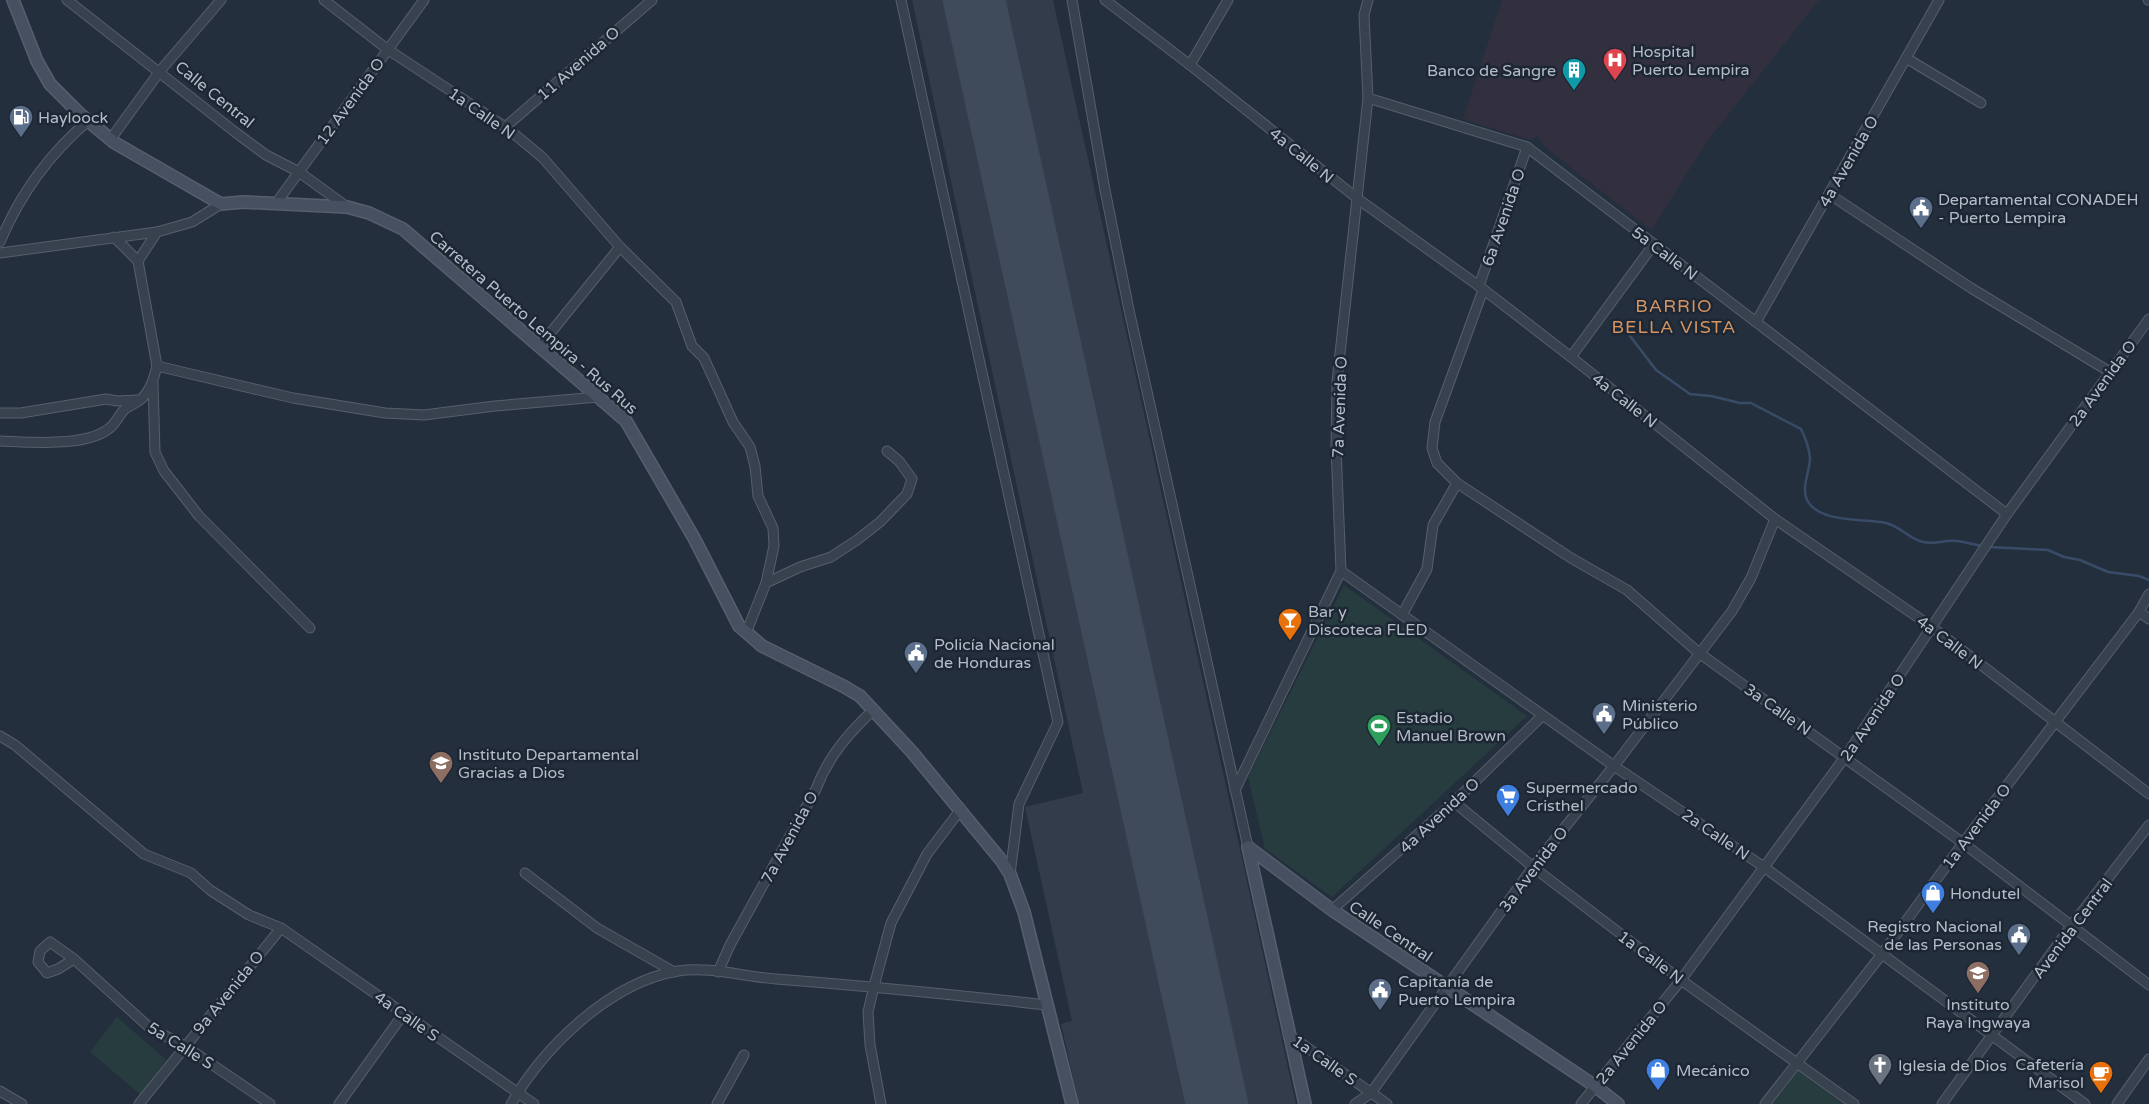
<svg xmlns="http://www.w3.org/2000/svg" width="2149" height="1104" viewBox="0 0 2149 1104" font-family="'Varela Round',sans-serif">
<rect width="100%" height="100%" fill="#242f3e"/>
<!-- medical -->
<polygon fill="#32303f" points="1502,0 1819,0 1708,140 1651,230 1544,146 1538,136 1531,140 1463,119"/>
<!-- airport -->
<polygon fill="#323c4b" points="912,0 1053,0 1296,1104 1079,1104 1061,1024 1072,1021 1025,807 1083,793"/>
<!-- green -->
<g fill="#263c3f">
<polygon points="1344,585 1527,716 1332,897 1265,849 1248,777"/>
<polygon points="117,1017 166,1060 141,1095 90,1052"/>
<polygon points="1798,1070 1843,1104 1773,1104"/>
</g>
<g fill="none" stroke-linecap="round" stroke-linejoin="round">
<!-- stream -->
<g stroke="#394c67" stroke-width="2.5">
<path d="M1615 328 1627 332 1656 370 1690 394 1711 396 1740 403H1751L1801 429C1805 437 1809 448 1810 458 1810 471 1801 487 1807 500 1820 524 1864 518 1886 523 1900 526 1909 539 1923 542 1936 545 1946 539 1957 541 1966 542 1975 545 1983 546"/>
<polyline points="1989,547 2048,550 2064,557 2080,560 2108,572 2139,576 2149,580"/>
</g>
<!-- runway -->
<polyline stroke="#3f4a5a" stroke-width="62" points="974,0 1217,1104"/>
<defs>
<g id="street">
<polyline points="67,0 235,132 266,155 299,172 347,207"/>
<polyline points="324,0 387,49 507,128 543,158 620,247 676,302 692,346 704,358 733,422 750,447 755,466 758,496 773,528 774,546 766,583"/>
<polyline points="901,0 1058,722 1019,804 1010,874"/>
<polyline points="1072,0 1105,190 1129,310 1248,847"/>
<polyline points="1105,0 1190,65 1358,199 1479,286 1571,357 1775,519 1932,627 2149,794"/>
<polyline points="2148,0 2149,0"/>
<polyline points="1906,58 1981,103"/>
<polyline points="1190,65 1228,0"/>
<polyline points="1368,98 1527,147 2007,514"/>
<polyline points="505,127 652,0"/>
<polyline points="110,140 160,71 221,0"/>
<polyline points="1829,194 1971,288 2110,372"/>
<polyline points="277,202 424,0"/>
<polyline points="114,237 138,261"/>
<path d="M0 242C20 194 48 155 88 121"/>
<polyline points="0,253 157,232 192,222 221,204"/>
<polyline points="1479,286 1527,147"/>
<polyline points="1483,290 1435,422 1432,448 1437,463 1457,483 1571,558 1627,590 1699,653 1963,843 2149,985"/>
<polyline points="1756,322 1939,0"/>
<polyline points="539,347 620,247"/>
<polyline points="1571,357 1654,244"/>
<polyline points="157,366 138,261 157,232"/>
<polyline points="153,383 155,452 164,471 199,516 310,628"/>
<polyline points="0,413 21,413 106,399 117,401 138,400"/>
<path d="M0 441C30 442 90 448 112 426 117 421 119 415 124 410 128 406 135 404 140 400 150 392 154 378 157 366L293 398 385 413 424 415 495 406 598 397"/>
<polyline points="1341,571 1614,766 1764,867 2085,1104"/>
<polyline points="2139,612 2149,619"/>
<polyline points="1402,615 1427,569 1433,525 1457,483"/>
<polyline points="746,633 766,583 800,567 831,557 857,540 880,522 907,494 912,479 899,461 887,451"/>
<polyline points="0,736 15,745 144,854 191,873 210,890 249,915 281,928 534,1104"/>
<polyline points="1235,790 1341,571 1336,447 1337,381 1368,98 1364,15 1368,0"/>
<polyline points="1454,802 1533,867 1681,980 1854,1104"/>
<polyline points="525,873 597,928 674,972"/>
<polyline points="1332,910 1454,802 1542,716"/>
<polyline points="74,959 58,969 47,973 38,962 40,951 50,942 74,959 150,1028 185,1046 270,1104"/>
<path d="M718 972 730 945 816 789C828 757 848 734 872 711"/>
<polyline points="1288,1034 1387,1104"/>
<polyline points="0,1091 22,1104"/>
<polyline points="139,1104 281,928"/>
<polyline points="339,1104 404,1013"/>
<path d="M511 1104C544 1047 610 982 678 971 709 966 745 977 776 979 867 986 957 995 1047 1005"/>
<polyline points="717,1104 744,1055"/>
<polyline points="881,1104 870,1045 868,1012 874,986 891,923 927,854 961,809"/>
<polyline points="1355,1104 1371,1093 1533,867 1614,766 1732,611 1751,578 1775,519"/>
<polyline points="1581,1104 1681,980 1845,757 2007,514 2149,319"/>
<polyline points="1765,1104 1882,954 1963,843 2139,612 2149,594"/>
<polyline points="1942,1104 2071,926 2149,825"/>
<polyline points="2117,1104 2149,1059"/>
</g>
<g id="secondary">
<polyline points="13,0 37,61 50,84 81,115 115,143 221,204 243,202 347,207 369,213 403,229 626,421 694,538 739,626 762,646 843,686 860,696 912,752 1001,860 1010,874 1024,912 1072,1104"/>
<polyline points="1248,847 1332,910 1595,1086 1618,1104"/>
<polyline points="1248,847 1305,1104"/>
</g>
</defs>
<!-- street casing -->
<use href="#street" stroke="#565f6c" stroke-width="11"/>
<!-- secondary casing -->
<use href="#secondary" stroke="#565f6c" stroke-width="14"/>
<!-- street -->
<use href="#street" stroke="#38414e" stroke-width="9"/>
<!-- secondary -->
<use href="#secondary" stroke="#465061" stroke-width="11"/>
</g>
<!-- icons -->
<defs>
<symbol id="hospital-pin" viewBox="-11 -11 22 30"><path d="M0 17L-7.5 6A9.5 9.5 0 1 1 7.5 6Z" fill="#e0444e" stroke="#1d2633"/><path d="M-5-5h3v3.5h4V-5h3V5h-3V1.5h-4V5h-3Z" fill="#fff"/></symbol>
<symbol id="building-pin" viewBox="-11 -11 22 30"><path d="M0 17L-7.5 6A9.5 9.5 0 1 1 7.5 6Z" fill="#0f9aa8" stroke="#1d2633"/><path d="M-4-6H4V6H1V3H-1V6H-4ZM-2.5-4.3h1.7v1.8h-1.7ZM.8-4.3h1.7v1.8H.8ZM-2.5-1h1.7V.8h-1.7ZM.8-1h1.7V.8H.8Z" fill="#fff"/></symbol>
<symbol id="fuel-pin" viewBox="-11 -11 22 30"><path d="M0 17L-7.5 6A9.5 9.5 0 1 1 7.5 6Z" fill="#5c6f8a" stroke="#1d2633"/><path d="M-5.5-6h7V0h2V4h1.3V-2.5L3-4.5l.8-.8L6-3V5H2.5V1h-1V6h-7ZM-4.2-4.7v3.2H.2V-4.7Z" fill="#fff"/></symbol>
<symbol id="civic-pin" viewBox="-11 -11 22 30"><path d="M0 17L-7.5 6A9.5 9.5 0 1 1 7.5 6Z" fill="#5c6f8a" stroke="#1d2633"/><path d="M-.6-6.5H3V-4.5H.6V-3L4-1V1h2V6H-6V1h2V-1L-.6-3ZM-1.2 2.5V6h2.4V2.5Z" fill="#fff"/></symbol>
<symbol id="bar-pin" viewBox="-11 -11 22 30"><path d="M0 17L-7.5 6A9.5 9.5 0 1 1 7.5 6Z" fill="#e8710a" stroke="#1d2633"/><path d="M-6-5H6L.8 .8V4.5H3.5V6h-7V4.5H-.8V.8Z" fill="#fff"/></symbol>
<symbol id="stadium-pin" viewBox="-11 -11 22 30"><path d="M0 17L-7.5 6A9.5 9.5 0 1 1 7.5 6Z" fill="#2e9e5b" stroke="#1d2633"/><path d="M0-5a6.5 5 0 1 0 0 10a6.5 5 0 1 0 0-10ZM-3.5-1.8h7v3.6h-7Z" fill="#fff"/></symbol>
<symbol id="school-pin" viewBox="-11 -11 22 30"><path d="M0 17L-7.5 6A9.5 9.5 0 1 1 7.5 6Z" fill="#8d6e63" stroke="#1d2633"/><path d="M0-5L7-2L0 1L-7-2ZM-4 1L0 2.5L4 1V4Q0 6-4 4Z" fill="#fff"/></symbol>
<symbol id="supermarket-pin" viewBox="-11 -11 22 30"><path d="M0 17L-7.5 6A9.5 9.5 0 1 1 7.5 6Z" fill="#3f7fe0" stroke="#1d2633"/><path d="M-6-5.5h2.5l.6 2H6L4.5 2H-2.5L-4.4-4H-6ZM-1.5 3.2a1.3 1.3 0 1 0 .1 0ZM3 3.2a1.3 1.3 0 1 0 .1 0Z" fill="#fff"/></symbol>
<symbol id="shop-pin" viewBox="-11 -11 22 30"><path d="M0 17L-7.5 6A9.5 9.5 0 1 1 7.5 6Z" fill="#3f7fe0" stroke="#1d2633"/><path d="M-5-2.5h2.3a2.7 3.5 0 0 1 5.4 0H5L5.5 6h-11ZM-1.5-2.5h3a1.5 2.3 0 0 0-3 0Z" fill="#fff"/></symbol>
<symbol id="church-pin" viewBox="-11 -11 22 30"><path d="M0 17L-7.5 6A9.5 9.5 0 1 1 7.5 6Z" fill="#6b7280" stroke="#1d2633"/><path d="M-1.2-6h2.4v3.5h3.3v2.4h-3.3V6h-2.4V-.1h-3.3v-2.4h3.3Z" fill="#fff"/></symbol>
<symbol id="cafe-pin" viewBox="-11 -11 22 30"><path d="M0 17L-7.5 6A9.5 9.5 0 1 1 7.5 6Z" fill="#e8710a" stroke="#1d2633"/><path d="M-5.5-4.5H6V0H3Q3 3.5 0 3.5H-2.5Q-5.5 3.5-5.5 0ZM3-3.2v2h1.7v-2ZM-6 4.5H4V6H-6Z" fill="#fff"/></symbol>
</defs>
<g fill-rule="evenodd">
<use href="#hospital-pin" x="1601" y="46" width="28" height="38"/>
<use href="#building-pin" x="1560" y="56" width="28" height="38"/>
<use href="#fuel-pin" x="7" y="103" width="28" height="38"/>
<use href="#civic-pin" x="1907" y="194" width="28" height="38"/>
<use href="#bar-pin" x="1276" y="606" width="28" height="38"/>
<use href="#civic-pin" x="902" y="639" width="28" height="38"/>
<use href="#civic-pin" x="1590" y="700" width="28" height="38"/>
<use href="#stadium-pin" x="1365" y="712" width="28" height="38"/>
<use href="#school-pin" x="427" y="749" width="28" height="38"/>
<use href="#supermarket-pin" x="1494" y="782" width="28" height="38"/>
<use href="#shop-pin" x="1919" y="879" width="28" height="38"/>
<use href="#civic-pin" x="2005" y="921" width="28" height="38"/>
<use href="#school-pin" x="1964" y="959" width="28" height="38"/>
<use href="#civic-pin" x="1366" y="976" width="28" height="38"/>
<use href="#church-pin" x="1866" y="1051" width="28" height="38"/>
<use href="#shop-pin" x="1644" y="1056" width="28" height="38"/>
<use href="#cafe-pin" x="2087" y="1059" width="28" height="38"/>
</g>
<g text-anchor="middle" stroke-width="5" stroke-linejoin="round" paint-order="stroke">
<!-- poi labels -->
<g font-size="16" fill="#b4bcc9" stroke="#1d2633" text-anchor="start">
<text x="1632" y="57">Hospital<tspan x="1632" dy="18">Puerto Lempira</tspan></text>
<text x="1556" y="76" text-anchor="end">Banco de Sangre</text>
<text x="38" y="123">Hayloock</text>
<text x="1938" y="205">Departamental CONADEH<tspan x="1938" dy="18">- Puerto Lempira</tspan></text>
<text x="1308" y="617">Bar y<tspan x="1308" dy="18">Discoteca FLED</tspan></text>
<text x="934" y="650">Policía Nacional<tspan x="934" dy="18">de Honduras</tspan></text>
<text x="1622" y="711">Ministerio<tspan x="1622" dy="18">Público</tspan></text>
<text x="1396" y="723">Estadio<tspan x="1396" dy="18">Manuel Brown</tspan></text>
<text x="458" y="760">Instituto Departamental<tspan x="458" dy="18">Gracias a Dios</tspan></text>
<text x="1526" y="793">Supermercado<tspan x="1526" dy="18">Cristhel</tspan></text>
<text x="1950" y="899">Hondutel</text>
<text x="2002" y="932" text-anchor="end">Registro Nacional<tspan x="2002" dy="18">de las Personas</tspan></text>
<text x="1398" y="987">Capitanía de<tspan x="1398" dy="18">Puerto Lempira</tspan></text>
<text x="1978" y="1010" text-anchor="middle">Instituto<tspan x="1978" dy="18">Raya Ingwaya</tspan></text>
<text x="2084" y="1070" text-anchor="end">Cafetería<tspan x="2084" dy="18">Marisol</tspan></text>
<text x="1898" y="1071">Iglesia de Dios</text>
<text x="1676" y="1076">Mecánico</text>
</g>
<!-- street labels -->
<g font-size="16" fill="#b4bcc9" stroke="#1d2633">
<text transform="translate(578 63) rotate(-41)" y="6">11 Avenida O</text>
<text transform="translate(215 94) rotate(39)" y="6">Calle Central</text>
<text transform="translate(350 101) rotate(-54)" y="6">12 Avenida O</text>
<text transform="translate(482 113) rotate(35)" y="6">1a Calle N</text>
<text transform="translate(1302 155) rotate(39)" y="6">4a Calle N</text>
<text transform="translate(1848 161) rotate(-60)" y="6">4a Avenida O</text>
<text transform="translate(1503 217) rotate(-71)" y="6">6a Avenida O</text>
<text transform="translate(1665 253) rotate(37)" y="6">5a Calle N</text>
<text transform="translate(534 322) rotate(41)" y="6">Carretera Puerto Lempira - Rus Rus</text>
<text transform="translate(2102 383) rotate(-54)" y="6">2a Avenida O</text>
<text transform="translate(1625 400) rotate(38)" y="6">4a Calle N</text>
<text transform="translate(1339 407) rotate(-88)" y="6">7a Avenida O</text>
<text transform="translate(1950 642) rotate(37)" y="6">4a Calle N</text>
<text transform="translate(1778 709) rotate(35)" y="6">3a Calle N</text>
<text transform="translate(1872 717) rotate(-56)" y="6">2a Avenida O</text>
<text transform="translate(1439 815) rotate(-43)" y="6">4a Avenida O</text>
<text transform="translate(1976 826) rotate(-53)" y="6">1a Avenida O</text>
<text transform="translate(1716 834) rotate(34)" y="6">2a Calle N</text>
<text transform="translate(789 837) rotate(-62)" y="6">7a Avenida O</text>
<text transform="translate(1533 869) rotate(-53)" y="6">3a Avenida O</text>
<text transform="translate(2072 928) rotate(-53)" y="6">Avenida Central</text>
<text transform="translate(1391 931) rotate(34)" y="6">Calle Central</text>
<text transform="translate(1651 957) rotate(37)" y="6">1a Calle N</text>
<text transform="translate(228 992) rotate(-51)" y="6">9a Avenida O</text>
<text transform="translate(407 1016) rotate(35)" y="6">4a Calle S</text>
<text transform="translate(1631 1042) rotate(-51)" y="6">2a Avenida O</text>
<text transform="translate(181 1045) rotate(32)" y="6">5a Calle S</text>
<text transform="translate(1325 1060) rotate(35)" y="6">1a Calle S</text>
</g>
<!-- neighbourhood labels -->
<g font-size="18" letter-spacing="1" fill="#d59563" stroke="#1d2633">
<text x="1674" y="312">BARRIO<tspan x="1674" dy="21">BELLA VISTA</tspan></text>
</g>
</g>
</svg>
